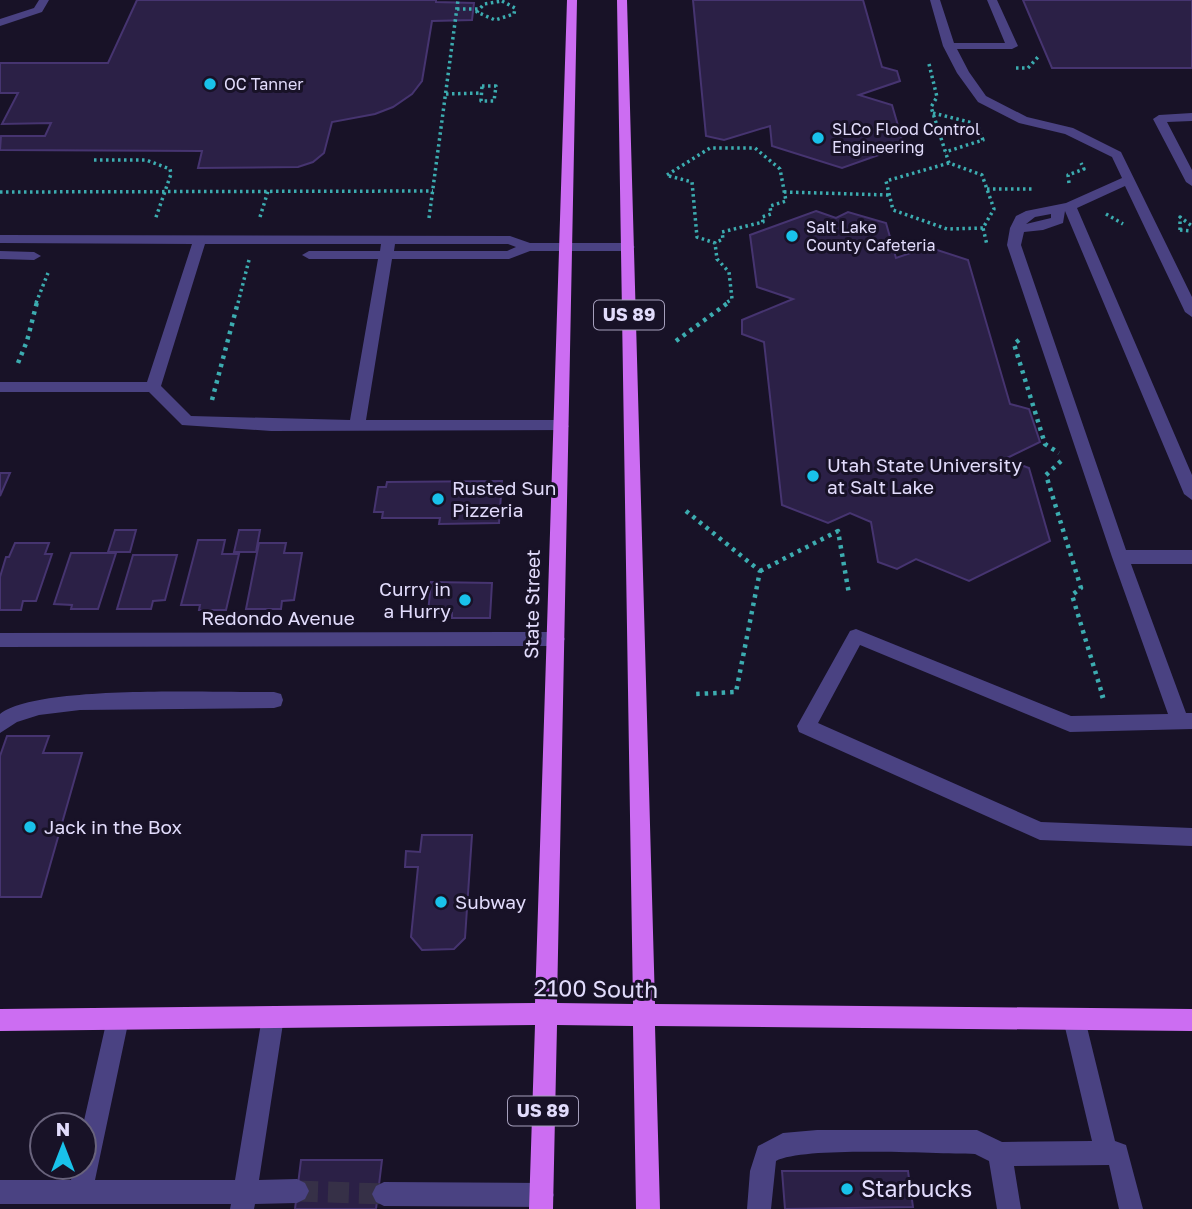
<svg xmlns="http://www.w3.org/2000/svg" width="1192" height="1209" viewBox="0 0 1192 1209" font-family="'Golos Text',sans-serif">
<rect width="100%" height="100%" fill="#181227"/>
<!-- building -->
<g fill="#2b2046" stroke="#463470" stroke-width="2">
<polygon points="137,0 436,0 436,2 474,3 472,20 432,21 422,81 412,94 393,107 375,114 332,122 324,153 313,162 298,167 198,168 202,151 0,150 1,136 45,136 51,123 2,124 18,93 0,93 0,63 108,63"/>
<polygon points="693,0 863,0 882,67 897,71 900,81 859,95 892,105 904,146 842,168 772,146 770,126 724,140 706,136"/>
<polygon points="1023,0 1192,0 1192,68 1052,68"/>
<polygon points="816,211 836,218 848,212 886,223 896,258 928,247 968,260 1010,404 1029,409 1040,442 1005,459 1029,468 1050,541 969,581 916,559 897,569 878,562 871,522 850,513 828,523 782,505 764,342 742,334 742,320 793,299 757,287 750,235"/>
<polygon points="0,473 10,473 0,496"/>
<polygon points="502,481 499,523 439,524 440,518 382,518 383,512 374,512 378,487 386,487 387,482"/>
<polygon points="115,530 136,530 130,552 108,552"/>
<polygon points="239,530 260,530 256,552 234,552"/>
<polygon points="198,540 225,540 222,554 239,554 226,610 199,610 200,605 181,605"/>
<polygon points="15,543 49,543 45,554 52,554 36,601 23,601 21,610 0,610 0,577 6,557 9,557"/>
<polygon points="259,543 286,543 284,553 302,553 294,600 282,601 281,609 246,609"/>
<polygon points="71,553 116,553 98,609 71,609 72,605 54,604"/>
<polygon points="133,555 177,555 165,600 153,601 151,609 117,609"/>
<polygon points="431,582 492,583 490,618 452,618 452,613 428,613"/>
<polygon points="7,736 49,736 43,753 82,753 41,897 0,897 0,756"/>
<polygon points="422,835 472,835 465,938 454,949 422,950 411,937 418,867 405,867 406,851 420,852"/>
<polygon points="301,1160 382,1160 376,1209 295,1209"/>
<polygon points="782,1171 908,1171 913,1207 785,1209"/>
</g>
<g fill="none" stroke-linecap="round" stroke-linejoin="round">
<!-- minor-tunnel -->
<polyline stroke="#363047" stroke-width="21" stroke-dasharray="21 10" stroke-linecap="butt" points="297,1191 384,1194"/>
<!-- path-far2 -->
<g stroke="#3cacb0" stroke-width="3.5" stroke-dasharray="2.5 3.5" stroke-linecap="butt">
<polygon points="502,1 515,8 514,14 495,20 477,12 484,4"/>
<polyline points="457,9 478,9"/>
<polyline points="929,64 937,97 931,107 949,163 982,175 994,209 983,228 987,245"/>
<polyline points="1016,68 1028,68 1038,57"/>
<polygon points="482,86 496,86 494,101 481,101"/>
<polyline points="446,94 482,93"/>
<polyline points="933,113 977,124 983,140 945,152"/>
<polyline points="94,160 146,160 170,169 171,174 155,220"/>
<polyline points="949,163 886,181 893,210 947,229 983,228"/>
<polyline points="667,175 710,148 755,148 780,169 786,201 770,206 771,214 762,217 763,222 722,232 723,239 715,243"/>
<polyline points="669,176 692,182 697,237 715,243 717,259 729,272 732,299 726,303"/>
<polyline points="1069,183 1068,175 1084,169 1081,163"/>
<polyline points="987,189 1034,189"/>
<polyline points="0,192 433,191"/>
<polyline points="784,192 889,195"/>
<polyline points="1106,214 1123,224"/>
<polyline points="260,217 268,191"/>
<polyline points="429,218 458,0"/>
<polyline points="1180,230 1180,217 1192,226"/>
<polyline points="1180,230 1192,231"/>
<polyline points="36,303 48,273"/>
<polyline points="238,303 249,260"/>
</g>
<!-- path-far1 -->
<g stroke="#3cacb0" stroke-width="4.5" stroke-dasharray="3.5 5" stroke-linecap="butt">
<polyline points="1019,340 1014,344 1045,444 1059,453"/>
<polyline points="676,341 729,302"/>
<polyline points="18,363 27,341 37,302"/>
<polyline points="212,400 238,302"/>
<polyline points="1061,461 1046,475 1081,588 1072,595 1103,697"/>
<polyline points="686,511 760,571 736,692 696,694"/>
<polyline points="760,571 838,531 849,594"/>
</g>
<!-- path -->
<polyline stroke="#3cacb0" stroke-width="5" stroke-dasharray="4.5 6" stroke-linecap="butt" points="1102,695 1103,698"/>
<!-- minor -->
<g fill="#4a4282" fill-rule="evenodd">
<polygon points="39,0 49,0 42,12 0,26 0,19 34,8"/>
<path d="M930 0H940L954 43H1005L987 0H997L1018 46 1012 49H957L969 72 986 96 1027 117 1073 128 1121 152 1192 297V317L1185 312 1125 186 1077 208 1192 475V500L1184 494 1065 211 1063 223 1043 230 1024 232 1021 245 1126 550H1192V564H1131L1186 713H1192V729L1070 732 860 645 818 723 1041 822 1192 828V846L1040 840 799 732 797 726 850 631 856 629 1071 716 1168 714 1112 557 1007 245 1010 228 1016 216 1026 211 1066 203 1122 178 1112 157 1065 134 1019 123 978 102 957 73 943 46ZM1051 214V218L1026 224 1035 217Z"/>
<polygon points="1192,113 1192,121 1167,122 1192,170 1192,186 1186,182 1153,119 1159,115"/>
<path d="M0 235 510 236 530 243H628L635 247 628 251H530L509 259H392L366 420H561L569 426 566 430 271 431 182 425 149 392H0V382H147L192 244 0 243ZM205 244H381L380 251H309L302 255 309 259H378L350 420 191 416 161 386ZM395 244H508L516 247 507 251H394Z"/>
<polygon points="0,251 34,252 41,256 34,260 0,259"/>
<polygon points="556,632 562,634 565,639 562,644 556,646 0,647 0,633"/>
<path d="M274 692 281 694 283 700 281 706 274 708 80 710 39 715 17 722 0 733V714C37 684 220 693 274 692Z"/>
<polygon points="273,1006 281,1009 284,1017 259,1180 297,1179 305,1183 309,1191 305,1199 297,1203 255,1204 254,1209 230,1209 231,1204 0,1204 0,1180 71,1180 74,1167 84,1167 83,1125 107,1019 110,1011 118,1008 126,1011 129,1019 95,1180 235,1180 262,1017 265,1009"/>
<path d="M1074 1008 1082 1011 1085 1019 1115 1141 1126 1145 1143 1209H1119L1109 1165 1014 1166 1021 1209H997L989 1161 975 1154C935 1154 805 1146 776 1161L771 1209H747L750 1171 758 1146 783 1133 817 1130H977L1002 1142 1092 1141 1063 1019 1066 1011Z"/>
<polygon points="384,1182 542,1183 550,1187 554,1195 550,1203 542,1207 384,1206 376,1202 372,1194 376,1186"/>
</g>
<!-- major -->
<polygon fill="#cc6df2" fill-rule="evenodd" points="567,0 577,0 557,1003 633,1004 617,0 627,0 655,1004 1192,1009 1192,1031 655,1026 660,1209 636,1209 633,1026 557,1025 553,1209 529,1209 535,1025 0,1031 0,1009 535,1003"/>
</g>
<!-- markers -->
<g fill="#19c2ea" stroke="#181227" stroke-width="2.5">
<circle cx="210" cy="84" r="7"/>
<circle cx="818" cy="138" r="7"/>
<circle cx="792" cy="236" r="7"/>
<circle cx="813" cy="476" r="7"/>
<circle cx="438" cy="499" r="7"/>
<circle cx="465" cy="600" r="7"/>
<circle cx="30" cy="827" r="7"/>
<circle cx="441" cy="902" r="7"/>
<circle cx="847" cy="1189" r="7"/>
</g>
<g text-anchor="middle" stroke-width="6" stroke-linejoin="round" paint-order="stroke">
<!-- far-poi labels -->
<g font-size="16" fill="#e2dcfc" stroke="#181227" text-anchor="start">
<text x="224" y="90">OC Tanner</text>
<text x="832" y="135">SLCo Flood Control<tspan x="832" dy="18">Engineering</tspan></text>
<text x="806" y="233">Salt Lake<tspan x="806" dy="18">County Cafeteria</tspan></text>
</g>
<!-- shield labels -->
<g fill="#181227" stroke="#a59fbc" stroke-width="2">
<rect x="594" y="300.5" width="70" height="29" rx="5"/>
<rect x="508" y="1096.5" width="70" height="29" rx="5"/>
</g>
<g font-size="18" font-weight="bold" fill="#e2dcfc">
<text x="629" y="321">US 89</text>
<text x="543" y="1117">US 89</text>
</g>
<!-- poi labels -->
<g font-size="19" fill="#e2dcfc" stroke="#181227" text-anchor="start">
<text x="827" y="472">Utah State University<tspan x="827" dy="22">at Salt Lake</tspan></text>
<text x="452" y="495">Rusted Sun<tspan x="452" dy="22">Pizzeria</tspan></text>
<text x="451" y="596" text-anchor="end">Curry in<tspan x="451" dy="22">a Hurry</tspan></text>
<text x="44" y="834">Jack in the Box</text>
<text x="455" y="909">Subway</text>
</g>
<!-- street labels -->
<g font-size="19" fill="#e2dcfc" stroke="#181227">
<text transform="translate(532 604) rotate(-89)" y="7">State Street</text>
<text x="278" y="625">Redondo Avenue</text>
</g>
<!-- near-street labels -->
<g font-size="23" fill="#e2dcfc" stroke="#181227">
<text transform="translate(596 989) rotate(1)" y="8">2100 South</text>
</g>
<!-- near-poi labels -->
<g font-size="23" fill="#e2dcfc" stroke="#181227" text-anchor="start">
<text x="861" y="1197">Starbucks</text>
</g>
</g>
<!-- north arrow -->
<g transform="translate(63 1146)"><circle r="33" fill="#181227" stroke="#69637c" stroke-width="2"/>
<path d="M0-5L12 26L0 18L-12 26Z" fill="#19c2ea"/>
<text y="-10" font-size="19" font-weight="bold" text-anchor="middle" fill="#e2dcfc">N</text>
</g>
</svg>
